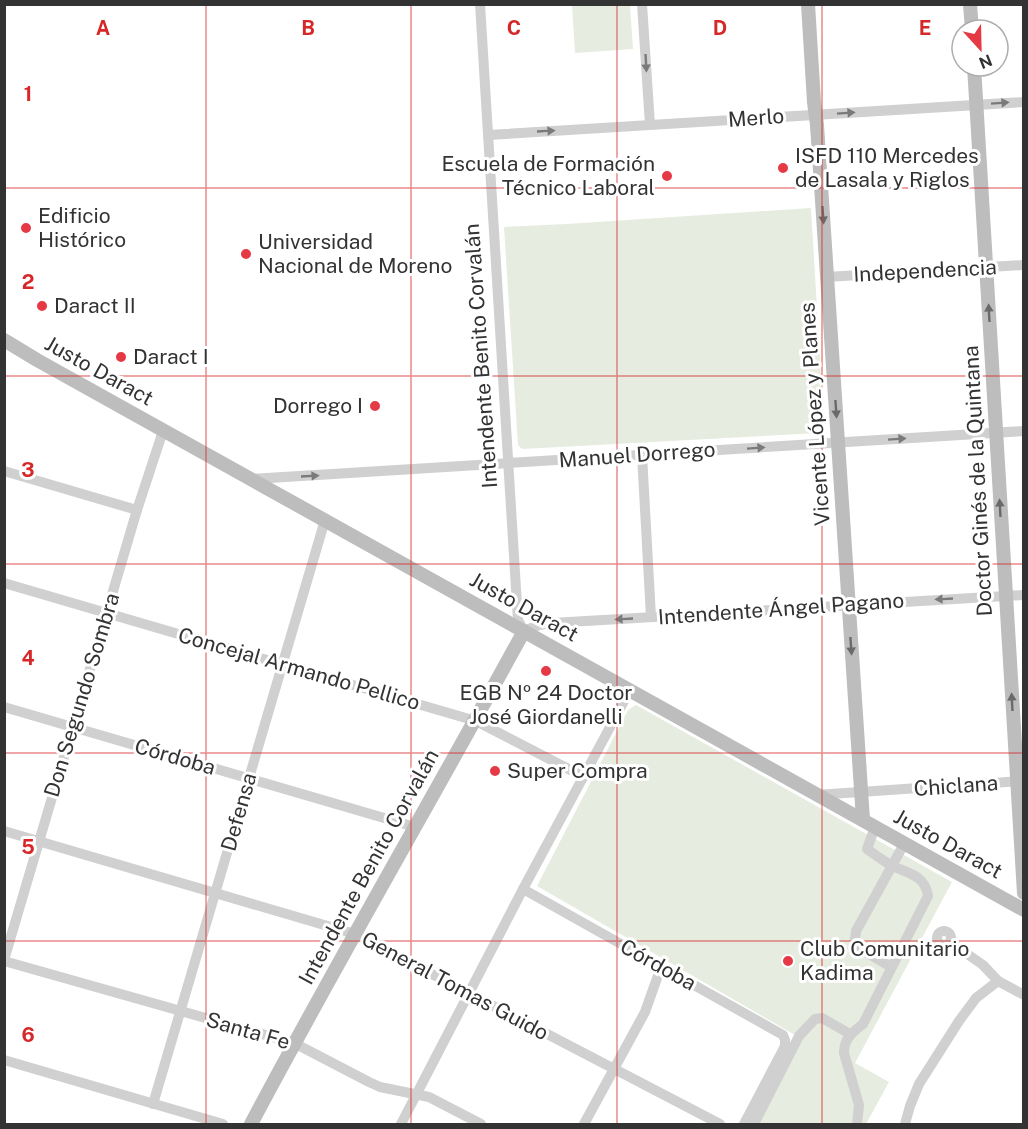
<svg xmlns="http://www.w3.org/2000/svg" width="1028" height="1129" viewBox="0 0 1028 1129" font-family="'Public Sans',sans-serif">
<rect width="100%" height="100%" fill="#fff"/>
<!-- green -->
<g fill="#e6ecdf">
<polygon points="572,5 630,5 633,49 575,53"/>
<polygon points="811,208 824,425 818,433 522,449 518,445 504,227 567,224"/>
<polygon points="636,705 952,882 855,1063 889,1082 866,1124 750,1124 795,1035 537,886 628,710"/>
</g>
<g fill="none" stroke-linecap="round" stroke-linejoin="round">
<!-- street -->
<g stroke="#d0d0d0" stroke-width="10">
<polyline points="480,4 517,605 518,620 524,631 539,625 552,623 1024,595"/>
<polyline points="642,4 650,125"/>
<polyline points="488,135 1024,102"/>
<polyline points="827,277 1024,265"/>
<polyline points="642,455 651,617"/>
<polyline points="4,471 137,510"/>
<polyline points="252,479 1024,431"/>
<polyline points="4,583 476,721 584,777"/>
<polyline points="4,707 415,827"/>
<polyline points="816,795 1022,781"/>
<polyline points="4,831 355,934 720,1124"/>
<polyline points="523,889 783,1035 785,1040 785,1046 744,1124"/>
<circle cx="944" cy="938" r="7"/>
<polyline points="950,942 983,965 998,981 1024,995"/>
<polyline points="4,960 137,510 163,431"/>
<polyline points="4,961 294,1043 369,1082 380,1087 429,1097 481,1124"/>
<polyline points="891,967 857,947 855,940 856,931 904,844"/>
<polyline points="4,1060 223,1124"/>
<polyline points="153,1104 325,520"/>
<polyline points="401,1124 523,889 630,690"/>
<polyline points="584,1124 645,1012 661,967"/>
<polyline points="754,1124 799,1036 815,1019 822,1018 850,1034"/>
<path d="M857 1124 859 1105 844 1053C844 1038 853 1032 863 1024L928 896C925 875 908 873 892 866 884 861 875 855 867 849L875 827"/>
<polyline points="905,1124 910,1106 919,1084 959,1021 976,998 998,981"/>
</g>
<!-- secondary -->
<g stroke="#bdbdbd" stroke-width="14">
<polyline points="808,4 814,102 817,125 863,820"/>
<polyline points="970,4 972,30"/>
<polyline points="974,66 1024,893"/>
<polyline points="4,340 37,360 1024,910"/>
<path d="M251 1124C339 958 434 796 524 631"/>
</g>
</g>
<!-- one-way arrows -->
<defs><path id="oneway-solid" d="M-6-.8H1V-3.2L6.5 0L1 3.2V.8H-6Z" transform="scale(1.5)"/></defs>
<g fill="#7a7a7a">
<use href="#oneway-solid" transform="translate(646 63) rotate(87)"/>
<use href="#oneway-solid" transform="translate(1000 103) rotate(-4)"/>
<use href="#oneway-solid" transform="translate(846 113) rotate(-4)"/>
<use href="#oneway-solid" transform="translate(546 131) rotate(-3)"/>
<use href="#oneway-solid" transform="translate(897 439) rotate(-4)"/>
<use href="#oneway-solid" transform="translate(756 448) rotate(-4)"/>
<use href="#oneway-solid" transform="translate(310 476) rotate(-3)"/>
<use href="#oneway-solid" transform="translate(944 599) rotate(177)"/>
<use href="#oneway-solid" transform="translate(624 619) rotate(177)"/>
</g>
<g fill="#6a6a6a">
<use href="#oneway-solid" transform="translate(823 215) rotate(86)"/>
<use href="#oneway-solid" transform="translate(989 313) rotate(-93)"/>
<use href="#oneway-solid" transform="translate(836 409) rotate(86)"/>
<use href="#oneway-solid" transform="translate(1000 508) rotate(-93)"/>
<use href="#oneway-solid" transform="translate(851 646) rotate(86)"/>
<use href="#oneway-solid" transform="translate(1012 702) rotate(-93)"/>
</g>
<!-- grid -->
<path fill="none" stroke="#d62828" stroke-width="1.5" stroke-opacity="0.55" d="M206 4V1124M411 4V1124M617 4V1124M822 4V1124M4 188H1024M4 376H1024M4 564H1024M4 753H1024M4 941H1024"/>
<!-- markers -->
<g fill="#e63946" stroke="#fff" stroke-width="2">
<circle cx="783" cy="168" r="6"/>
<circle cx="667" cy="176" r="6"/>
<circle cx="26" cy="228" r="6"/>
<circle cx="246" cy="254" r="6"/>
<circle cx="42" cy="306" r="6"/>
<circle cx="121" cy="357" r="6"/>
<circle cx="375" cy="406" r="6"/>
<circle cx="546" cy="671" r="6"/>
<circle cx="495" cy="771" r="6"/>
<circle cx="788" cy="961" r="6"/>
</g>
<g text-anchor="middle" stroke-width="6" stroke-linejoin="round" paint-order="stroke">
<!-- street labels -->
<g font-size="21" fill="#333" stroke="#fff">
<text transform="translate(756 118) rotate(-4)" y="7">Merlo</text>
<text transform="translate(925 271) rotate(-3)" y="7">Independencia</text>
<text transform="translate(481 356) rotate(-94)" y="7">Intendente Benito Corvalán</text>
<text transform="translate(99 371) rotate(29)" y="7">Justo Daract</text>
<text transform="translate(815 414) rotate(-94)" y="7">Vicente López y Planes</text>
<text transform="translate(637 455) rotate(-4)" y="7">Manuel Dorrego</text>
<text transform="translate(978 481) rotate(-93)" y="7">Doctor Ginés de la Quintana</text>
<text transform="translate(524 607) rotate(29)" y="7">Justo Daract</text>
<text transform="translate(781 609) rotate(-4)" y="7">Intendente Ángel Pagano</text>
<text transform="translate(299 669) rotate(16)" y="7">Concejal Armando Pellico</text>
<text transform="translate(82 695) rotate(-73)" y="7">Don Segundo Sombra</text>
<text transform="translate(175 757) rotate(16)" y="7">Córdoba</text>
<text transform="translate(956 786) rotate(-4)" y="7">Chiclana</text>
<text transform="translate(239 812) rotate(-74)" y="7">Defensa</text>
<text transform="translate(948 844) rotate(29)" y="7">Justo Daract</text>
<text transform="translate(369 867) rotate(-61)" y="7">Intendente Benito Corvalán</text>
<text transform="translate(658 965) rotate(29)" y="7">Córdoba</text>
<text transform="translate(455 986) rotate(28)" y="7">General Tomas Guido</text>
<text transform="translate(248 1031) rotate(16)" y="7">Santa Fe</text>
</g>
<!-- poi labels -->
<g font-size="21" fill="#333" stroke="#fff" text-anchor="start">
<text x="795" y="163">ISFD 110 Mercedes<tspan x="795" dy="24">de Lasala y Riglos</tspan></text>
<text x="655" y="171" text-anchor="end">Escuela de Formación<tspan x="655" dy="24">Técnico Laboral</tspan></text>
<text x="38" y="223">Edificio<tspan x="38" dy="24">Histórico</tspan></text>
<text x="258" y="249">Universidad<tspan x="258" dy="24">Nacional de Moreno</tspan></text>
<text x="54" y="313">Daract II</text>
<text x="133" y="364">Daract I</text>
<text x="363" y="413" text-anchor="end">Dorrego I</text>
<text x="546" y="700" text-anchor="middle">EGB Nº 24 Doctor<tspan x="546" dy="24">José Giordanelli</tspan></text>
<text x="507" y="778">Super Compra</text>
<text x="800" y="956">Club Comunitario<tspan x="800" dy="24">Kadima</tspan></text>
</g>
</g>
<g font-size="20" text-anchor="middle" font-weight="bold" fill="#d62828" stroke="#fff" stroke-width="6" stroke-linejoin="round" paint-order="stroke">
<text x="103" y="35">A</text>
<text x="308" y="35">B</text>
<text x="514" y="35">C</text>
<text x="720" y="35">D</text>
<text x="925" y="35">E</text>
<text x="28" y="101">1</text>
<text x="28" y="289">2</text>
<text x="28" y="477">3</text>
<text x="28" y="665">4</text>
<text x="28" y="854">5</text>
<text x="28" y="1042">6</text>
</g>
<!-- border -->
<rect width="1028" height="1129" fill="none" stroke="#333333" stroke-width="12"/>
<!-- north arrow -->
<g transform="translate(980 48) rotate(158)"><circle r="28" fill="#ffffff" stroke="#adadad" stroke-width="1.5"/>
<path d="M0-4.5L10 22L0 15L-10 22Z" fill="#e63946"/>
<text y="-9" font-size="16" font-weight="bold" text-anchor="middle" fill="#333333">N</text>
</g>
</svg>
